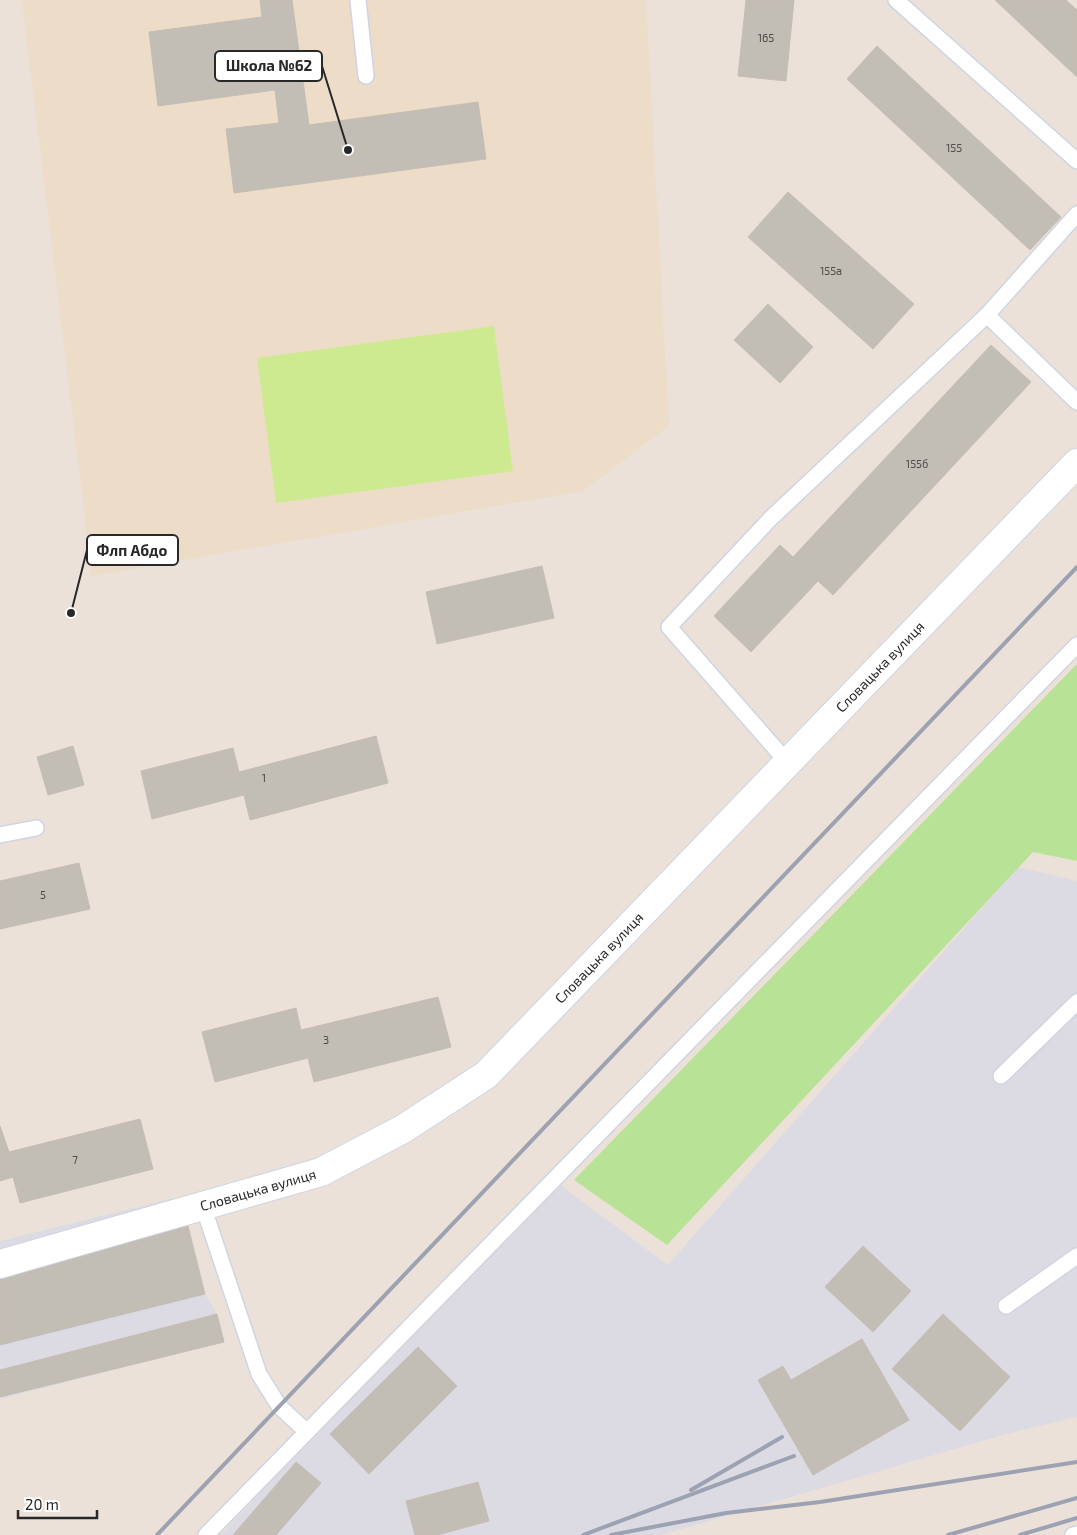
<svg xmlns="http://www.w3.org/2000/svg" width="1077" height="1535" viewBox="0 0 1077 1535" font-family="'Exo 2',sans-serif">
<rect width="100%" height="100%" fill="#ebe1d9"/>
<!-- industrial -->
<g fill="#dcdae3">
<polygon points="1018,867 1077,881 1077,1417 1006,1434 661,1535 221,1535 552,1179 668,1265"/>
<polygon points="175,1198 188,1226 205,1294 217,1314 224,1342 0,1399 0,1241"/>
</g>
<!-- education -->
<polygon fill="#edddc8" points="22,0 646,0 669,426 583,491 92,576"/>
<!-- green -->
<polygon fill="#b8e295" points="1077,664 1077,861 1033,852 667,1245 574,1180"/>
<!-- pitch -->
<polygon fill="#ceea91" points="494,326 513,471 276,503 257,358"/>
<!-- building -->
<g fill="#c2bdb5" stroke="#c6bdb3">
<polygon points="260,0 292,0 309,125 478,102 486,159 234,193 226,129 279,123 275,90 158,106 149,32 262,17"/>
<polygon points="746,0 794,0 786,81 738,76"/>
<polygon points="995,0 1066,0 1077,10 1077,77"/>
<polygon points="877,46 1061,217 1030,250 847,79"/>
<polygon points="788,192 914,304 873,349 748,237"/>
<polygon points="768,304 813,347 780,383 734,340"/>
<polygon points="991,345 1031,382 833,595 818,581 751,652 714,616 780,545 793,557"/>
<polygon points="542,566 554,618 437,644 426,592"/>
<polygon points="376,736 388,783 250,820 244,795 152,819 141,771 233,748 239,772"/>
<polygon points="73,746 84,785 48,795 37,757"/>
<polygon points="79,863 90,909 0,929 0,881"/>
<polygon points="438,997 451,1047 314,1082 308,1058 215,1082 202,1032 296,1008 301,1030"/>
<polygon points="140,1119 153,1169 20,1203 13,1177 0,1181 0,1126 9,1152"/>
<polygon points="188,1226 205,1294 0,1345 0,1274"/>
<polygon points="863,1246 911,1291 873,1332 825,1287"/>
<polygon points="217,1314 224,1342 0,1397 0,1370"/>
<polygon points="943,1314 1010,1377 960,1431 892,1369"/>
<polygon points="862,1339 909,1420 813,1475 758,1380 783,1366 791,1380"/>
<polygon points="418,1347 457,1386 369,1474 330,1434"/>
<polygon points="296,1462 321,1483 276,1535 233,1535"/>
<polygon points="478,1482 489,1521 437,1535 415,1535 406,1501"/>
</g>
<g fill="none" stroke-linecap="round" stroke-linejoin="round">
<defs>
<g id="service">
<polyline points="358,0 366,76"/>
<polyline points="896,0 1077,161"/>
<polyline points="987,315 1077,214"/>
<polyline points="788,763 669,627 770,519 987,315 1077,402"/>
<polyline points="0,835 36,828"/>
<polyline points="1001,1076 1077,1002"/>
<polyline points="203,1206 259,1374 279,1406 307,1432"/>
<polyline points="1006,1306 1077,1256"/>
<polyline points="206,1535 1077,645"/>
<polyline points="1073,1535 1077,1534"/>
</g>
<polyline id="minor" points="0,1264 321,1172 403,1129 486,1075 1077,463"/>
</defs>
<!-- service casing -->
<use href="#service" stroke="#cfd5e1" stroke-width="18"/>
<!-- minor casing -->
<use href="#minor" stroke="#cfd5e1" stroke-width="30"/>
<!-- service -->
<use href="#service" stroke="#fff" stroke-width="15"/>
<!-- minor -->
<use href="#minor" stroke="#fff" stroke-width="28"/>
<!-- rail -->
<g stroke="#9da2b3" stroke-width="4">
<polyline points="691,1490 782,1437"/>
<polyline points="157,1535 1077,567"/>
<polyline points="583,1535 794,1456"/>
<polyline points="611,1535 726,1513 820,1502 1077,1462"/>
<polyline points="948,1535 1077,1498"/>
<polyline points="1020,1535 1077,1518"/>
</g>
</g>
<g text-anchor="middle" stroke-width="5" stroke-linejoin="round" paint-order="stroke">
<!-- number labels -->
<g font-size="11" fill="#4e4d4b">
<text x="766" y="42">165</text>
<text x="954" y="152">155</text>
<text x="831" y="275">155а</text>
<text x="917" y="468">155б</text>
<text x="264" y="782">1</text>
<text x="43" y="899">5</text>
<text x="326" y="1044">3</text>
<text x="75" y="1164">7</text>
</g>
<!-- street labels -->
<g font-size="14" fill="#282828" stroke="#fff">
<text transform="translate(880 667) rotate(-46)" y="5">Словацька вулиця</text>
<text transform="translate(599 958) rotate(-46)" y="5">Словацька вулиця</text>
<text transform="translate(258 1190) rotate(-16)" y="5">Словацька вулиця</text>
</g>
</g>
<!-- callouts -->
<path fill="none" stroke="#282828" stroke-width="2" d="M348 150L322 66M71 613L87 550"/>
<g fill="#282828" stroke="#fff" stroke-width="2">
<circle cx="348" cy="150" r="5"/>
<circle cx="71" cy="613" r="5"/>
</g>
<g fill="#fff" stroke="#282828" stroke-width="2">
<rect x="215" y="51" width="107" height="30" rx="5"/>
<rect x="87" y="535" width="91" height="30" rx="5"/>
</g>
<g font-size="15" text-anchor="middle" font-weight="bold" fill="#282828">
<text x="269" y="71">Школа №62</text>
<text x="132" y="556">Флп Абдо</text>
</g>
<!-- scale -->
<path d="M18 1510v8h79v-8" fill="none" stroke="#282828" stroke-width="2.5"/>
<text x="25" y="1510" font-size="15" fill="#282828" stroke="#ffffff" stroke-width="4" paint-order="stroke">20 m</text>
</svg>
